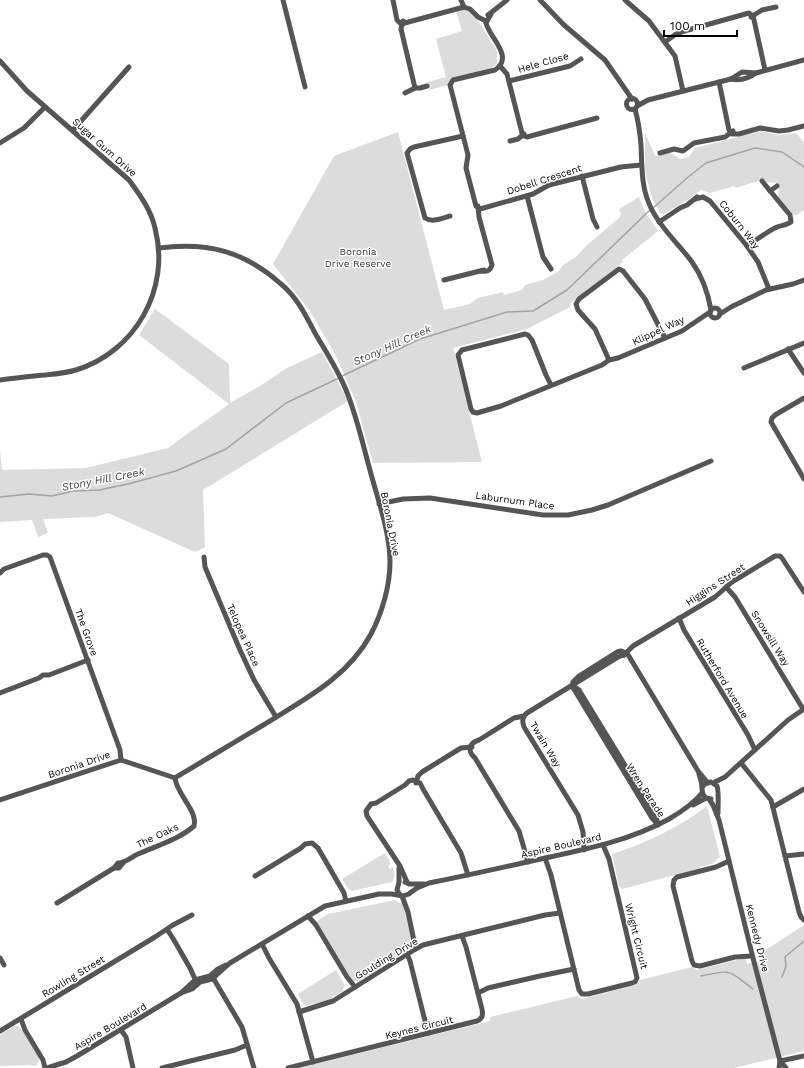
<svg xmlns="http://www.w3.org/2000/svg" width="804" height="1068" viewBox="0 0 804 1068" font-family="'Work Sans',sans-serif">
<rect width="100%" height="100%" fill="#fff"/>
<!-- green -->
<g fill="#dcdcdc">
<polygon points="466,8 479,22 497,51 497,64 489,70 454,79 448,85 429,90 427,82 446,77 436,39 462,31 456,11"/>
<polygon points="761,131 779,135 796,133 804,142 804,210 797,215 792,214 778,197 779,187 776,183 766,182 762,178 755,183 754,182 736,188 734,186 710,193 701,190 689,199 664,214 660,213 652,198 645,172 645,133 655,156 670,153 681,159 689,157 695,148"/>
<polygon points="398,132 444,310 470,304 478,298 503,292 504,295 522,290 525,285 543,280 559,271 563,265 576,257 587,245 619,218 621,214 619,209 639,197 646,214 658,231 622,260 623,262 571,303 570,307 527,329 453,348 482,462 373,463 356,402 337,358 310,311 273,264 334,156"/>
<polygon points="155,309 229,364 230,403 260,386 287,368 322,352 348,401 208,487 203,489 205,547 195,552 108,513 95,517 43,519 48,533 38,537 32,520 0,522 0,450 2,470 86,468 168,448 229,404 139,335"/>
<path d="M707 806 720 857 712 864 700 867 701 868 622 889 619 886 612 854C646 843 678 828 707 806Z"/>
<path d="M385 853 391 864 388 866 390 869 393 867C395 873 395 877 392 882L352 891 348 889 342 879Z"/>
<polygon points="395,900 399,903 402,902 404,905 413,944 412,947 360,981 354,981 351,979 317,921 328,914"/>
<polygon points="804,925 804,1051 734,1068 299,1068 490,1021 490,1017 577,996 582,999 636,985 640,980 692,967 697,970 745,958 747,964 762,960 760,951 767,949"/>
<polygon points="336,970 344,984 343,991 327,1001 304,1006 298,994"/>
<polygon points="14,1026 18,1026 22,1030 38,1056 39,1059 37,1065 33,1066 30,1065 0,1066 0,1035"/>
</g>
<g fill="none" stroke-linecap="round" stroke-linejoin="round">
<!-- stream -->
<g stroke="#a3a3a3" stroke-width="1.5">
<polyline points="653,208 687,178 706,163 732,155 755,148 782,152 804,167"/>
<polyline points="342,376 420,339 507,312 533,311 567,290 650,210"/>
<polyline points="0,497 29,494 52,496 73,491 99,490 128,484 176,471 226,449 286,403 339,378"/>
<path d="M701 976C732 969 728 970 753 989"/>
<polyline points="782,977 786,966 785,957 804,941"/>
</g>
<!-- minor -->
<g stroke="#555" stroke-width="5">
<polyline points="283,0 305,87"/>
<polyline points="393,0 397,20 401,24 464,7 470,9 478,17 486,21"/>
<polyline points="461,0 464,7"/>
<polyline points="540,0 564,25 605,60 632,99"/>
<polyline points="625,0 649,21 675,56 683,91"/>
<path d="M491 14 486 23C489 37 515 57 495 70L453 80 450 85 468 155 466 168 476 206 480 209 533 194 549 185 621 167 641 165"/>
<polyline points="488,15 507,0"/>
<polyline points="751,17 762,10 776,7"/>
<polyline points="403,21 401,29 415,88"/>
<polyline points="665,42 676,34 688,30 749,13 753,16 754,20 765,70"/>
<path d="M0 61 27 91 129 180C140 195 151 210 155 228 171 289 135 352 76 370 66 373 55 374 45 375 30 376 15 378 0 380"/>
<polyline points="500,66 507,74 522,133 524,136 527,137 597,118"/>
<path d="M731 79C741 81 748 79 756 73"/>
<polyline points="509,81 570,66 581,59"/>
<polyline points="719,82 729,130 732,134 739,134 760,128 779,131 788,130 804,126"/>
<polyline points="405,93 415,88 420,88 427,86"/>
<circle cx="632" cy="104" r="5.5"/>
<polyline points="637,106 648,100 731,79 742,72 756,73 804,60"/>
<path d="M635 109C638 120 640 133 641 145 642 167 641 188 651 208 661 229 679 244 692 262 702 276 708 293 711 310"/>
<polyline points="73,130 129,67"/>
<polyline points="510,141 518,139 524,134"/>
<polyline points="0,143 24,128 45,107"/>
<polyline points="660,153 674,149 683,151 694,143 725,137 733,131"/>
<polyline points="582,176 593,219 597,227"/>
<polyline points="770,191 777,186"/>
<polyline points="527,196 543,257 551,269"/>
<polyline points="695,199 703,197 710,201 747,246 758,262 769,289"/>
<path d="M478 206 479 217 492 265C490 271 487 272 481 271"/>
<path d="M450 216C442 218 433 223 425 218L407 153 410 149 414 147 463 136"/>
<polyline points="659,222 680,208 687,205 697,197"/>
<path d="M747 246C757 240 766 232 777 227 782 225 787 225 791 222L790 215 762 181"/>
<polyline points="444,280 484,270"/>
<circle cx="715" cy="313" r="5"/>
<polyline points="720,314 731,307 766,290 793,284 804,280"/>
<polyline points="788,349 804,373"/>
<polyline points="609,360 595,329 578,310 576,304 579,299 619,269 623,271 645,299 665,338"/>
<polyline points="744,368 804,343"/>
<polyline points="551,385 546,375 532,340 528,335 525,334 462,350 458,355 471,409 473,412 477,413 501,406 602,365 609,360 618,358 682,331 710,312"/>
<polyline points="804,398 775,415 772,418 771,422 804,479"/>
<polyline points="379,504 403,499 430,498 543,515 568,515 592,510 608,505 711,461"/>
<polyline points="204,557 205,567 240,650 254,680 276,717"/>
<polyline points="0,573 4,569 43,555 47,555 50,557 120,750 121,760"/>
<polyline points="726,587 735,597 803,709"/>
<polyline points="679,618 684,630 748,735 755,750"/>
<polyline points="624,655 633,646 715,597 732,582 775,556 780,556 782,558 804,592"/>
<polyline points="573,682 579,676 617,652 621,651 627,653 698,771 708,783"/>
<polyline points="572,685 579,690 656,816 658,825"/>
<polyline points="572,686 652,818 657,824"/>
<polyline points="0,693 39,678 43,675 49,675 88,660"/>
<path d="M524 716 514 718 479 740C469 743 467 751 475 758L519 831 528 862"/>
<polyline points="741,763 771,800 799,912 801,917 804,920"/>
<path d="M699 774C700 778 702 783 702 787 702 794 703 798 711 799"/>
<polyline points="416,783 418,776 422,772 461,748 472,747"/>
<polyline points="713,783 725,777 788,720 804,709"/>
<path d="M702 787 706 783 711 782 717 786C719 791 718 806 718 813"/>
<polyline points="709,799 713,805 719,820 754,962 780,1061 779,1068"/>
<path d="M0 800 121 760 175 778 178 776C207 759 236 741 265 724 305 699 348 677 371 634 382 613 390 586 390 562 390 535 380 506 373 481 364 450 358 419 346 390 338 370 326 352 315 333 306 316 297 297 281 284 244 251 208 242 159 248"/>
<polyline points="693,805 706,798"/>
<polyline points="773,807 804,789"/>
<path d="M584 850 583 832 578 815 524 727C522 721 522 717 527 713L618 657 624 655"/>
<polyline points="785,856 804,854"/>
<polyline points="545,858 551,875 579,990 582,994 588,994 632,983 635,982 637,978 609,859 603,845"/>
<polyline points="729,861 716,867 677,877 674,880 673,886 692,961 694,965 700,966 735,957 752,956"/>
<path d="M114 868 118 863C126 863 131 857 138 854 156 846 178 840 194 826 198 811 177 795 175 778"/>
<polyline points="399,868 399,882 397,890 400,895"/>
<polyline points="255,876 301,848 305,844 312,843 318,848 344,893 346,901"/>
<polyline points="405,882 409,884 424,884"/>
<polyline points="407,882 400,866 367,816 366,811 371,804 376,803 405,785 409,781 413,780 420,783 423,789 461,853 468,875"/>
<path d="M410 893 417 888 429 883C465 876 500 868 536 860 582 850 627 842 669 819 681 812 693 804 702 793"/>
<polyline points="402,896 408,912 414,941 417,948"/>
<polyline points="57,903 114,868 119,868 123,863"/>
<polyline points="308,916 316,925 347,977 355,987"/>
<path d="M167 930C171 933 186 962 190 968 193 973 193 978 198 982"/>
<polyline points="262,944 269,958 297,1004 313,1062"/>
<polyline points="407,954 410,961 424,1017 429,1033"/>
<polyline points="0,958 4,965"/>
<polyline points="212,976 242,1027 254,1068"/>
<polyline points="181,993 192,989 200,982 212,979 230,963 325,906 379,894 392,894 403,896 409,894"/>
<polyline points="478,993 488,988 540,976 574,969"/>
<polyline points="299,1012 333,1001 414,950 423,945 545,915 560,913"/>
<polyline points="21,1019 25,1030 43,1060 45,1068"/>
<polyline points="121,1030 126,1037 133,1068"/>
<polyline points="0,1031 155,937 173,925 192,915"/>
<polyline points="47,1068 66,1062 77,1056 181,993 195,980 210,976 218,969 226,965"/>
<polyline points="162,1068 235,1050 247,1045"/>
<path d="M288 1068 477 1021C483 1018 483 1015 482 1009L466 947 462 936"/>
<polyline points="786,1068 780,1061 804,1056"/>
</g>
</g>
<g text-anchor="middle" stroke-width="3" stroke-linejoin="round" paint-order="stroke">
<!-- street labels -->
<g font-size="10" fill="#000" stroke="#fff">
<text transform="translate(543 62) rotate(-16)" y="4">Hele Close</text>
<text transform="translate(105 147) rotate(42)" y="4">Sugar Gum Drive</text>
<text transform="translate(544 179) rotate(-18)" y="4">Dobell Crescent</text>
<text transform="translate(740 224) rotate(52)" y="4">Coburn Way</text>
<text transform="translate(658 330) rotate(-25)" y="4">Klippel Way</text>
<text transform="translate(515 500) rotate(8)" y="4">Laburnum Place</text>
<text transform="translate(391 524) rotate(79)" y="4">Boronia Drive</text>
<text transform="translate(715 584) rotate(-33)" y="4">Higgins Street</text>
<text transform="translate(87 632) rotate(70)" y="4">The Grove</text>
<text transform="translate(244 635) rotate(66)" y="4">Telopea Place</text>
<text transform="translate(771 638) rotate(58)" y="4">Snowsill Way</text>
<text transform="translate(723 678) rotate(59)" y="4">Rutherford Avenue</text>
<text transform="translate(546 744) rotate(59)" y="4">Twain Way</text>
<text transform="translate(79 764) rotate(-19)" y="4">Boronia Drive</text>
<text transform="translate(646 790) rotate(57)" y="4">Wren Parade</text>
<text transform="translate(157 835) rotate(-25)" y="4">The Oaks</text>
<text transform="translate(561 845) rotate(-13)" y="4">Aspire Boulevard</text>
<text transform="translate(637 936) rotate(76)" y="4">Wright Circuit</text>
<text transform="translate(758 938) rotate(76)" y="4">Kennedy Drive</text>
<text transform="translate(386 958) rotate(-31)" y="4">Goulding Drive</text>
<text transform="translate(73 976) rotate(-31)" y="4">Rowling Street</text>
<text transform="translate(110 1026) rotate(-31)" y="4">Aspire Boulevard</text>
<text transform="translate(419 1027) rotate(-14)" y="4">Keynes Circuit</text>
</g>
<!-- park labels -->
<g font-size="10" fill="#333" stroke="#fff">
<text x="358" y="255">Boronia<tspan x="358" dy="12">Drive Reserve</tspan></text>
</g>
<!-- water labels -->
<g font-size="11" font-style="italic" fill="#444" stroke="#fff">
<text transform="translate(392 345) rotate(-24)" y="4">Stony Hill Creek</text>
<text transform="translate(103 479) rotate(-11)" y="4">Stony Hill Creek</text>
</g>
</g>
<!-- scale -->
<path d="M664 30v6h73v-6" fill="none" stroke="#000000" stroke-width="2"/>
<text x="670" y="30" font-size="12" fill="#000000" stroke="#ffffff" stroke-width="3" paint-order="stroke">100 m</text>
</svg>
